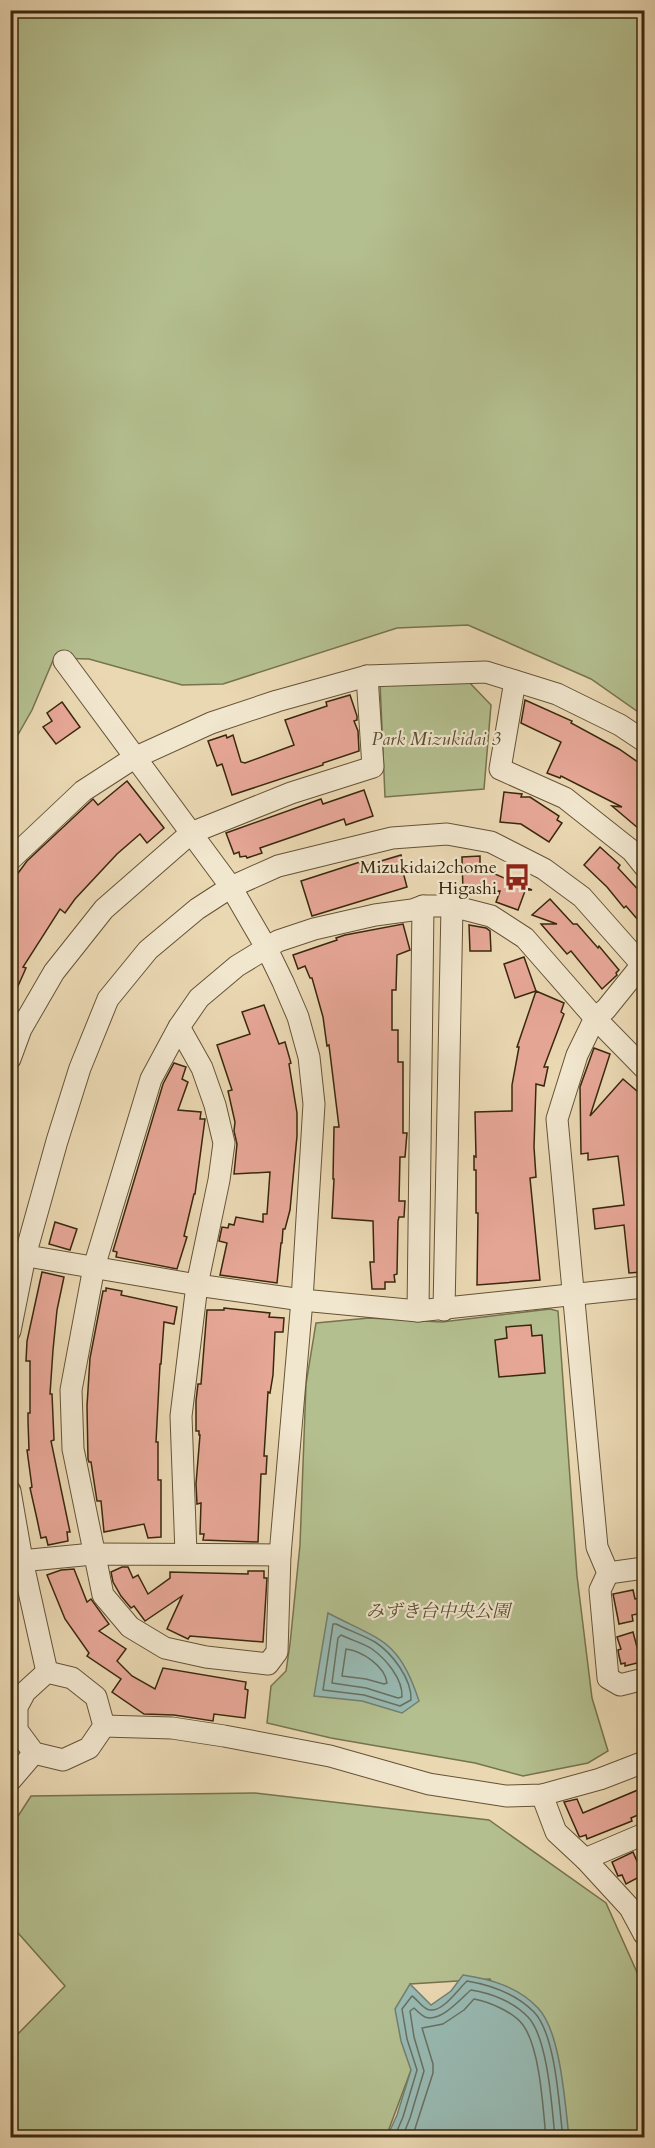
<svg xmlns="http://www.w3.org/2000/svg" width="655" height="2148" viewBox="0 0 655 2148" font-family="Cardo,'Noto Serif JP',serif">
<rect width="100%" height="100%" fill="#ead8b3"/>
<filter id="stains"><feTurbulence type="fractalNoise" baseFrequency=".00333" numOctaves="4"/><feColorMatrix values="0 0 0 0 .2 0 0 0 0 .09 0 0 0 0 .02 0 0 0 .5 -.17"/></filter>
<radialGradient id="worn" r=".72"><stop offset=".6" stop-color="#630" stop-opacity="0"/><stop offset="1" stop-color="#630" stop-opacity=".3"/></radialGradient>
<!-- green -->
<g fill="#b4bf8f" stroke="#76734e" stroke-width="1.5">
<polygon points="11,11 644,11 644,716 591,679 468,625 397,628 223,684 182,685 89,659 54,658 32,710 11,747"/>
<polygon points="468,681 491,705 484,789 385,797 380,682"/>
<polygon points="550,1309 558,1311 577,1576 592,1698 608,1751 588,1763 523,1776 475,1763 331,1738 267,1723 271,1686 286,1671 290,1644 300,1545 306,1384 316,1323 369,1318 442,1322"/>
<polygon points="255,1793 489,1820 606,1903 644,1988 644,2137 568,2137 490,1979 410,1984 411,2070 386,2137 11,2137 10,2042 65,1986 11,1925 11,1827 31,1796"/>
</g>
<!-- water -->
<g fill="#98b9b2" stroke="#727f70" stroke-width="1.5">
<path d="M328 1613C381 1641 399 1639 419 1701L402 1713 362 1701 314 1696Z"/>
<path d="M463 1975C491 1979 518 1987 538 2008 561 2032 565 2105 569 2137H387L397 2115 411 2070 401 2041 395 2009 410 1984 431 2005 451 1991Z"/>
</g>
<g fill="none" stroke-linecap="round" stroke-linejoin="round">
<!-- shore -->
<g stroke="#687060" stroke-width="1.5">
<path d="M333 1624H336C348 1630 363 1635 375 1642 392 1653 412 1679 411 1700L400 1706 364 1695 323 1690Z"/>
<path d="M341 1635C351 1640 363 1643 372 1649 386 1659 403 1679 402 1697L398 1698 366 1688 332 1683 338 1638Z"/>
<path d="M346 1649C362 1651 385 1666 387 1683L384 1684 366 1679 342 1676Z"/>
<path d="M394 2138 403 2117 417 2070 407 2039 402 2009 412 1996C417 1999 424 2010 430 2010 443 2012 459 1988 467 1981 491 1985 516 1994 534 2012 556 2035 559 2106 563 2138"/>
<path d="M402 2138 410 2118 424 2071 414 2037 410 2011 414 2008C417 2011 421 2015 425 2017 441 2023 461 1998 471 1990 491 1993 514 2002 528 2017 548 2038 552 2108 555 2138"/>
<path d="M412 2138 433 2073V2064L422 2028 443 2024 464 2010 474 1999C490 2002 513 2012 523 2025 540 2048 543 2108 546 2138"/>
</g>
</g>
<!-- building -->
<g fill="#e7a797" stroke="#39270d" stroke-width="1.5">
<polygon points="350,695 357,716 357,720 354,721 358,731 359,751 323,763 323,765 232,795 222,764 217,766 208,741 226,735 227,738 233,735 241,762 245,763 294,745 285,720 327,706 326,702"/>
<polygon points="525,700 572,721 571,723 619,749 645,767 645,834 612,806 622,807 561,776 560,778 547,773 561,742 521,723"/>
<polygon points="62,702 80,727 56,744 43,727 52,721 47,713"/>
<polygon points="127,781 164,828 147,843 140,834 117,854 75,899 65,913 60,909 23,967 26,968 10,1004 10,884 27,861 91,801 93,799 98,805"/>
<polygon points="364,790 373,816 346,825 344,819 260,848 262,853 247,858 246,856 240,857 239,852 234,854 226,833 321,799 323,804"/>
<polygon points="504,792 522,794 521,797 530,797 559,816 557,820 562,823 549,842 521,824 500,822"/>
<polygon points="600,847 620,865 618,868 645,897 645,928 626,906 624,908 607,887 584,865"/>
<polygon points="401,855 406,871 403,872 407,887 312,916 301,881 360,862 361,867"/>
<polygon points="480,856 480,872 488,871 532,890 524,890 525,891 518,910 496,902 500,891 463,892 462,857"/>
<polygon points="550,899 573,924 577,924 598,948 599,946 619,970 616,973 617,975 602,989 571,951 567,954 541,924 557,924 532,915"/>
<polygon points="403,924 410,950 397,955 396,990 392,990 392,1030 398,1030 398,1062 403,1062 403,1133 407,1133 405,1157 400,1157 399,1201 405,1201 404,1217 399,1217 398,1221 397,1274 394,1275 395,1282 385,1282 385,1289 372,1289 370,1262 374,1262 373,1221 332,1218 334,1179 333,1179 334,1127 339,1127 329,1045 327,1046 323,1017 312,978 310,978 305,966 298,969 293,955 337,940 336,938 345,935"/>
<polygon points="469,925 486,928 490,931 491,951 470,951"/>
<polygon points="524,957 536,991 515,998 504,964"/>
<polygon points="536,991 564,1003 561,1012 564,1014 544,1067 548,1067 544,1086 536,1084 534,1147 536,1177 530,1178 540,1280 477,1285 478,1213 476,1213 476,1170 474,1170 474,1156 476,1157 475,1112 512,1111 512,1085 519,1047 517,1047"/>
<polygon points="264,1005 279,1044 285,1042 291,1063 289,1064 297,1113 297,1136 290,1210 285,1229 283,1229 282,1243 281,1243 277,1283 220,1275 227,1243 219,1241 222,1227 228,1228 229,1224 234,1225 236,1217 263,1222 263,1214 267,1214 270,1172 234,1174 237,1144 234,1131 235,1122 228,1091 232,1090 217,1045 250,1034 242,1012"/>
<polygon points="594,1048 610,1054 590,1116 623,1079 645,1098 645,1266 642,1266 642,1272 629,1273 624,1225 595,1229 593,1209 624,1205 618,1156 588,1160 588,1153 581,1154 580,1087"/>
<polygon points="174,1063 186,1067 182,1079 188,1082 178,1110 201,1112 200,1119 205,1119 195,1194 194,1194 184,1236 187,1237 177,1269 116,1257 117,1252 113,1251 163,1084"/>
<polygon points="55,1222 77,1229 70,1250 49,1244"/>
<polygon points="42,1272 64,1277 57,1310 53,1350 50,1394 52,1394 54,1440 51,1441 70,1532 67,1532 68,1541 48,1545 46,1537 41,1538 37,1519 30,1488 32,1487 27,1450 29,1450 28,1421 28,1413 30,1413 30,1361 26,1361 27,1341"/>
<polygon points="106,1288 122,1291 121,1295 177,1307 174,1324 164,1322 161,1364 160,1364 156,1442 158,1442 158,1480 161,1480 161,1537 148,1538 144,1524 104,1532 101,1501 97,1501 91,1462 89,1462 88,1459 87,1406 90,1358 103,1291 106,1291"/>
<polygon points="224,1308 270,1313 269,1317 284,1318 283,1332 275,1332 273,1375 270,1393 268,1392 264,1456 267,1456 266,1474 261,1474 258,1542 203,1540 204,1534 200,1534 201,1503 197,1504 196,1484 200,1435 199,1435 199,1431 196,1431 196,1401 198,1384 201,1384 207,1310 224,1310"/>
<polygon points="531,1325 532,1336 542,1335 545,1373 499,1377 495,1340 507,1338 506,1327"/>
<polygon points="122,1567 128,1567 133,1578 138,1575 148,1594 170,1578 170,1572 248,1574 248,1571 264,1571 264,1578 267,1578 263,1642 190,1636 188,1639 167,1629 182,1596 145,1621 134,1606 131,1608 121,1596 113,1582 111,1572"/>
<polygon points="74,1569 87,1602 91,1599 109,1624 99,1631 126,1649 117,1661 132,1676 155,1689 163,1668 246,1682 245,1689 248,1690 245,1718 214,1714 213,1721 174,1715 144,1714 112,1692 121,1679 87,1656 89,1653 65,1619 47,1575 61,1570"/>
<polygon points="633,1590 635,1599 641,1598 643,1613 632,1615 633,1621 619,1624 613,1594"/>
<polygon points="633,1632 641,1662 625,1666 625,1663 621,1664 619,1656 618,1650 621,1649 617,1637"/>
<polygon points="645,1787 645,1812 631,1818 632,1821 587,1839 586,1835 580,1837 579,1836 564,1802 577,1799 583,1813"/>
<polygon points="633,1852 643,1875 626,1884 622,1875 618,1876 612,1862"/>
</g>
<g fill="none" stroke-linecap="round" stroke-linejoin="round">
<defs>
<g id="minor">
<polyline points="64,661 231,887 267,949 283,982 298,1017 309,1057 314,1104 302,1300 280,1555 277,1652 268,1664 206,1657 165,1648 130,1627 103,1595 73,1449 71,1390 94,1267 151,1079 179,1027 199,998 237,966 278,941 314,929 375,915 412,910 423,906 452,906 491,916 525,938 595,1018 644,1068"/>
<polyline points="515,681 500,769 565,798 632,851 644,866"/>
<polyline points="10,860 83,791 134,758 211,723 277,701 367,676 486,672 557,694 620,725 644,741"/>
<polyline points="644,962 606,1009 595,1018 577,1055 557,1119 597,1547 608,1573 600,1590 608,1678 620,1685 644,1679"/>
<polyline points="179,1027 202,1068 215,1105 224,1143 219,1180 197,1285 181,1416 186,1554"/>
<polyline points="10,1059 21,1029 54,972 104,909 191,833 291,793 373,767 367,676"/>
<polyline points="10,1253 197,1285 302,1300 418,1311 644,1287"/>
<polyline points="444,1310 452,906"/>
<polyline points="418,1311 423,906"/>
<polyline points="10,1331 25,1256 57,1141 80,1068 108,999 148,950 197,909 231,887 278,866 392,838 447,834 491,842 544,869 582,897 644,967"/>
<polyline points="10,1491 22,1560 47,1672"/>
<polyline points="10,1562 93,1554 280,1555"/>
<polyline points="608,1573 644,1568"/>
<polygon points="47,1672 72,1678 96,1697 104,1726 89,1748 63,1760 34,1753 17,1730 17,1707 25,1692"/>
<polyline points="104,1726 172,1728 224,1736 330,1756 429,1784 506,1796 542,1795 600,1779 644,1762"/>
<polyline points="10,1781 34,1753"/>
<polyline points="542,1795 556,1832 585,1859 644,1834"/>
<polyline points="585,1859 630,1908 644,1934"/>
</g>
</defs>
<!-- minor casing -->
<use href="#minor" stroke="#655336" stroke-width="23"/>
<!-- minor -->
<use href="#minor" stroke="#f1e6ce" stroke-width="21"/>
</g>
<!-- icons -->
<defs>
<symbol id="bus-bare" viewBox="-9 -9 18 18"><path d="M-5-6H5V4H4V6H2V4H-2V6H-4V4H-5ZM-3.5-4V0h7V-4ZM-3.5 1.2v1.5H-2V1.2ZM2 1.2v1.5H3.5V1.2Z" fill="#8f2418" stroke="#f1e6ce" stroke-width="2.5" paint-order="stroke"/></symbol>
</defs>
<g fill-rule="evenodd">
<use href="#bus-bare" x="498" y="858" width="38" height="38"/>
</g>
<g text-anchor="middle" stroke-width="4.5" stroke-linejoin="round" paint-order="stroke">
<!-- park labels -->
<g font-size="18" font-style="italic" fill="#584d2e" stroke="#f1e6ce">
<text x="436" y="745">Park Mizukidai 3</text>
<text x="438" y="1617">みずき台中央公園</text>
</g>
<!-- poi labels -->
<g font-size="18" fill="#39270d" stroke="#f1e6ce" text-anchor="end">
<text x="497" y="873">Mizukidai2chome<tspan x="497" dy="21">Higashi</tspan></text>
</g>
</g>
<!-- margin -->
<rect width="655" height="2148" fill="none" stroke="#ead8b3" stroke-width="36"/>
<rect x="12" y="12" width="631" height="2124" fill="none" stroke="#39270d" stroke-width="3"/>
<rect x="18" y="18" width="619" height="2112" fill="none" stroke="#39270d" stroke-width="1.5"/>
<rect width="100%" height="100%" filter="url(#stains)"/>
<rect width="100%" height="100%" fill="url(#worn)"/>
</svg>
